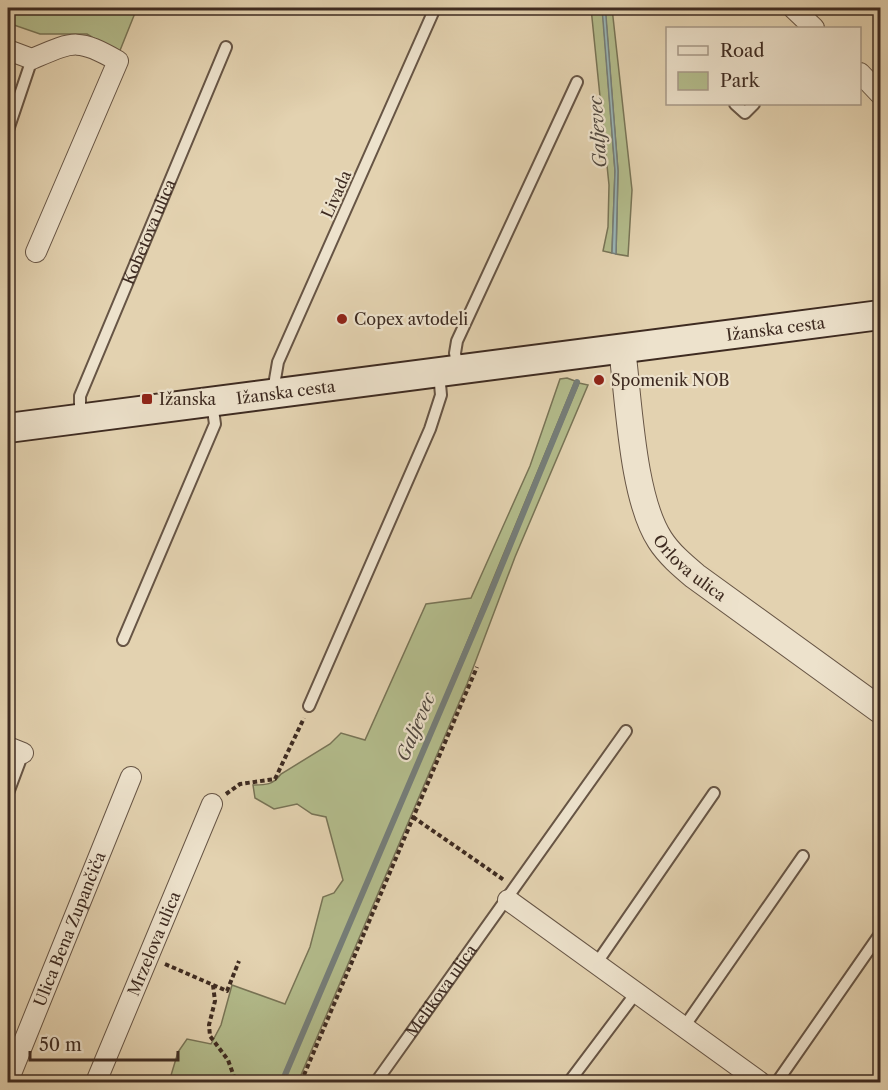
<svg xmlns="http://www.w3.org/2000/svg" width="888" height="1090" viewBox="0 0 888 1090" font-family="'Libre Caslon Text',serif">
<rect width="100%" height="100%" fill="#e3d2b0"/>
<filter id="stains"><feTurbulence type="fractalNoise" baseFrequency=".00333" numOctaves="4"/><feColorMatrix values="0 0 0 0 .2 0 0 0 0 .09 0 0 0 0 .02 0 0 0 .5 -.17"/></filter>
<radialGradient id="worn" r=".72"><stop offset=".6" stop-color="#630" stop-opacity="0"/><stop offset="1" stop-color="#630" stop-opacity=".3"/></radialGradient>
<!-- green -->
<g fill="#b3bc8c" stroke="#787456" stroke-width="1.5">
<polygon points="8,8 137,8 119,53 87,34 40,34 8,23"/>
<polygon points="591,8 602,8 603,14 615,171 612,253 603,251 608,227 609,185"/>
<polygon points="605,8 612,8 632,190 628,256 616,254 618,171"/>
<path d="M567 378 575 381 431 730 281 1082H169L178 1052 187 1039 211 1044 221 1025 232 985 285 1004 310 947 323 897 334 893 343 880 326 817 312 814 297 804 274 809 255 798 253 785C266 785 273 785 281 774L330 744 341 733 365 740 426 604 471 598 530 466 560 379Z"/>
<polygon points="579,383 588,385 515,557 467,684 298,1082 283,1082"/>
</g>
<!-- water -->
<polygon fill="#99b5b6" stroke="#757e7a" stroke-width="1.5" points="602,8 605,8 606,16 618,171 616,254 612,253 615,171"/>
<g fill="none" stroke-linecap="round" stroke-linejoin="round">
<!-- stream -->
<polyline stroke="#757e7a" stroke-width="6" points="282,1082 488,599 577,382"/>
<defs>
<g id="service">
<polyline points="735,104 745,113 754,104"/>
<polyline points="8,130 32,59"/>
<polyline points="458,370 455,353 457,341 577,82"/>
<polyline points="273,391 278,362 435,8"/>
<path id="s1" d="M80 416V396L226 47"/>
<polyline points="123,640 215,424 212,403"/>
<polyline points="309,706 430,429 441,395 439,373"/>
<polyline points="8,793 23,753"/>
<polyline points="596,964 714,793"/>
<polyline points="684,1027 803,856"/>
<path id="s2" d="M376 1082 626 731"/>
<polyline points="569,1082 636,993"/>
<polyline points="777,1082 880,934"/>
</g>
<g id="minor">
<polyline points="793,8 814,28"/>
<path d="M8 50 32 59C74 41 77 38 118 61L36 252"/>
<polyline points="860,73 880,94"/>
<polyline points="8,747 23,753"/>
<polyline points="508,900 760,1082"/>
<path id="s3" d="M8 1081 131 777"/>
<path id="s4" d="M96 1082 212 804"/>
</g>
<g id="tertiary">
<path id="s5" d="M622 349C629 401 632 497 660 540 669 554 682 565 695 576L880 710"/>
</g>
<g id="secondary">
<path id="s6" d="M8 428 880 315"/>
</g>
</defs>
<!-- service casing -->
<use href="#service" stroke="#675545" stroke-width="14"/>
<!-- minor casing -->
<use href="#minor" stroke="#675545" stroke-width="22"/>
<!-- tertiary casing -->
<use href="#tertiary" stroke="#675545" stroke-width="28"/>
<!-- secondary casing -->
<use href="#secondary" stroke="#3e2b21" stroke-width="32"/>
<!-- path -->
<g stroke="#3e2b21" stroke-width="4" stroke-dasharray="4.5 3" stroke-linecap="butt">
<polyline points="226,794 240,784 275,779 304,718"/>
<polyline points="413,817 504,880"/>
<polyline points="165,964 227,991 239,961"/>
<polyline points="213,985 215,1001 209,1025 210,1036 228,1060 236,1082"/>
<polyline points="301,1082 477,667"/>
</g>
<!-- service -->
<use href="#service" stroke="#ede2cc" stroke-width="10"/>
<!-- minor -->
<use href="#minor" stroke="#ede2cc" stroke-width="20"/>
<!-- tertiary -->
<use href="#tertiary" stroke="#ede2cc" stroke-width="26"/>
<!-- secondary -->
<use href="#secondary" stroke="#ede2cc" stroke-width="28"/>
</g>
<!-- markers -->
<g fill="#8f2418" stroke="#ede2cc" stroke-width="2">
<circle cx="342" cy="319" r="6"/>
<circle cx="599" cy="380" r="6"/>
<rect x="141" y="393" width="12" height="12" rx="3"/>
</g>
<g text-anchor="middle" stroke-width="4.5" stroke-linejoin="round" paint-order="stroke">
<!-- street labels -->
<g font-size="16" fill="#3e2b21" stroke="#ede2cc">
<text transform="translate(336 194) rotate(-66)" y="6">Livada</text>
<text dy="6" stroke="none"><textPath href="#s1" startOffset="198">Kobetova ulica</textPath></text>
<text dy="6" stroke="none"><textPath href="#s6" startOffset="774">Ižanska cesta</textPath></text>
<text dy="6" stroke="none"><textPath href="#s6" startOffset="280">Ižanska cesta</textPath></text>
<text dy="6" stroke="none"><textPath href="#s5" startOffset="237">Orlova ulica</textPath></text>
<text dy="6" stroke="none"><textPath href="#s3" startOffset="164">Ulica Bena Zupančiča</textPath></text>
<text dy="6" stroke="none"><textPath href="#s4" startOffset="150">Mrzelova ulica</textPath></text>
<text dy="6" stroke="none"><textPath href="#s2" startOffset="112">Melikova ulica</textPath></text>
</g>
<!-- poi labels -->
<g font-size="16" fill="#3e2b21" stroke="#ede2cc" text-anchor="start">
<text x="354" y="325">Copex avtodeli</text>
<text x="611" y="386">Spomenik NOB</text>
<text x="159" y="405">Ižanska</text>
</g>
<!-- water labels -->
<g font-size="18" font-style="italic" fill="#50473f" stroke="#ede2cc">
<text transform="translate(598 132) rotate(-94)" y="6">Galjevec</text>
<text transform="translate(416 727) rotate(-67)" y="6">Galjevec</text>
</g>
</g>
<!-- margin -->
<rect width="888" height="1090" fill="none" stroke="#e3d2b0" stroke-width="30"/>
<rect x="9" y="9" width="870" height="1072" fill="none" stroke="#3e2b21" stroke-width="3"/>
<rect x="15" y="15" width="858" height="1060" fill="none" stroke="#3e2b21" stroke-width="1.5"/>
<!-- legend -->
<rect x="666" y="27" width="195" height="78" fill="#ede2cc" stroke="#a79988" stroke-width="1.5"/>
<rect x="678" y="46" width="30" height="9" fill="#ede2cc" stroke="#a79988" stroke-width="1.5"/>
<text x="720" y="57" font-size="18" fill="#3e2b21">Road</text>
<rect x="678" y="72" width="30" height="18" fill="#b3bc8c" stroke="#a79988" stroke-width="1.5"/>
<text x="720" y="87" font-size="18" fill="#3e2b21">Park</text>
<!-- scale -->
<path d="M30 1051v9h148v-9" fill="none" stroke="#3e2b21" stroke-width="3"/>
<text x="39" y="1051" font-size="18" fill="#3e2b21" stroke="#ede2cc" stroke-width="4.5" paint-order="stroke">50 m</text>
<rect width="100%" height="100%" filter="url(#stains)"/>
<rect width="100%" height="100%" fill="url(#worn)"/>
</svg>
